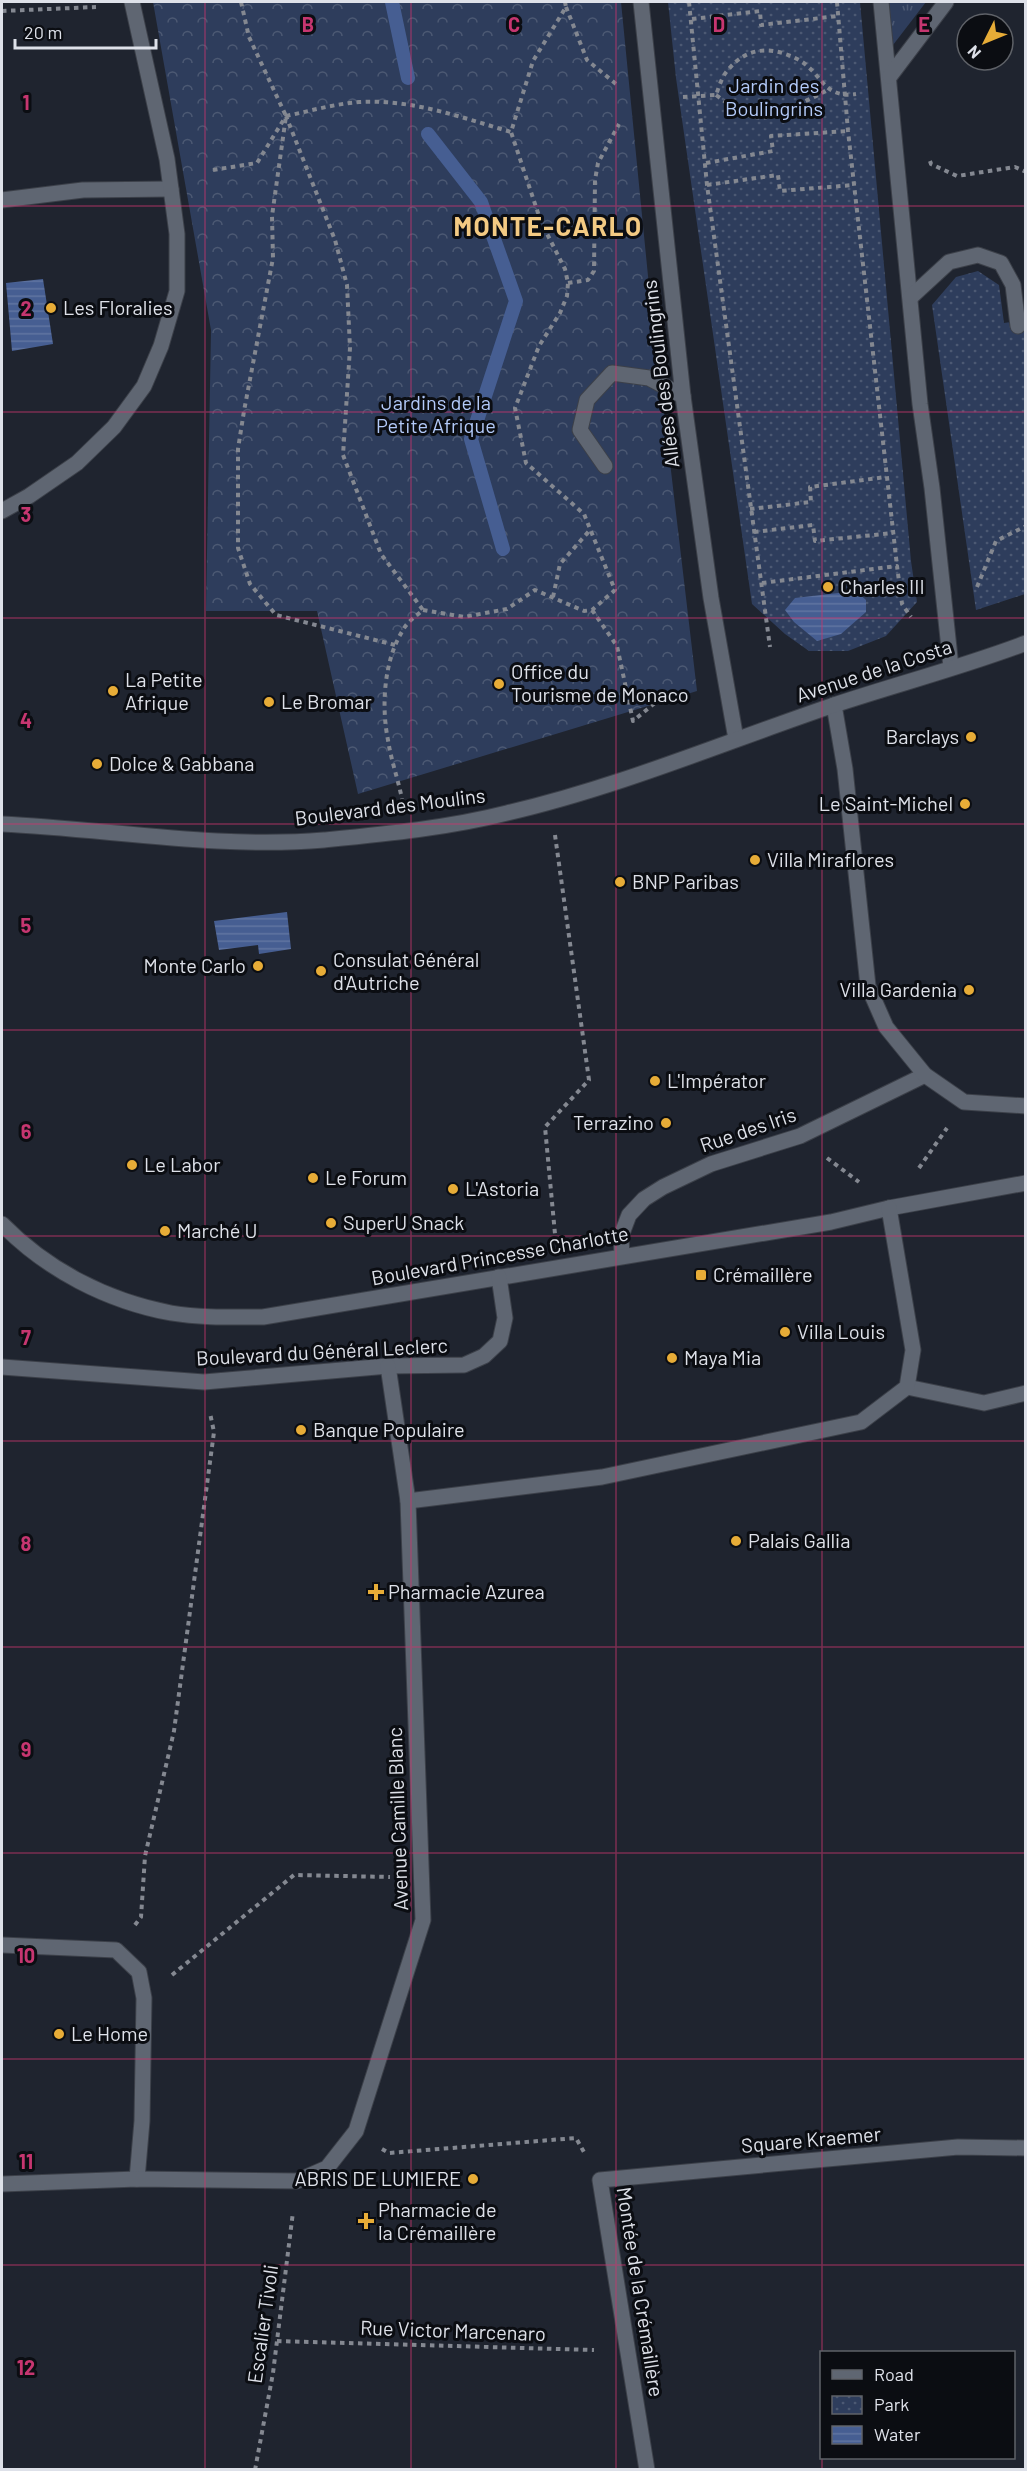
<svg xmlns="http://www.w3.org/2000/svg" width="1027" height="2471" viewBox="0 0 1027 2471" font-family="Barlow,sans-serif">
<defs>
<pattern id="grass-tufts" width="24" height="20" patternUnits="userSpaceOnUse" patternTransform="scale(1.5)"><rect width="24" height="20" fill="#2e3d5c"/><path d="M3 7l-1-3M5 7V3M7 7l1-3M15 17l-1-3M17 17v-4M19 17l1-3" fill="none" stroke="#4c5973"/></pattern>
<pattern id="forest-crowns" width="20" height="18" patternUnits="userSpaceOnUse" patternTransform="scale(1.5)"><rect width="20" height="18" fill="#2e3d5c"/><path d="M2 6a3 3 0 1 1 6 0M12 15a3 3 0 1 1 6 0" fill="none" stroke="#4c5973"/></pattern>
<pattern id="park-dots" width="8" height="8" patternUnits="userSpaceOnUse" patternTransform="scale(1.5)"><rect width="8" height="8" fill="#2e3d5c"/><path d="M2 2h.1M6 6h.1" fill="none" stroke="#4c5973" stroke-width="1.8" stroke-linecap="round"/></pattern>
<pattern id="water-rules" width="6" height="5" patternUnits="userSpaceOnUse" patternTransform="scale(1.5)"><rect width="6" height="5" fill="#465e92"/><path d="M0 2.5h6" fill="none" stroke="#6075a1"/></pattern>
</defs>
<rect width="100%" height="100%" fill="#1f242f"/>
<!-- grass -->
<polygon fill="url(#grass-tufts)" points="889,2 926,2 893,45"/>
<!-- forest -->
<polygon fill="url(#forest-crowns)" points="153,2 621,2 648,276 697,691 358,794 317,611 206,611 211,330"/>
<!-- park -->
<g fill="url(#park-dots)">
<polygon points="668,2 860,2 911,561 917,602 886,636 848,651 809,651 785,634 752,604 676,78"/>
<polygon points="978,271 999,285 1004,323 1025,320 1025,594 976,610 932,305 956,277"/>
</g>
<!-- water -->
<g fill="url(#water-rules)">
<polygon points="43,279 53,344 12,351 6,283"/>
<polygon points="856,591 866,600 866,612 841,634 817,641 794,622 785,610 795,598"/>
<polygon points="287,912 291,949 259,954 258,945 219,950 214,921"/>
</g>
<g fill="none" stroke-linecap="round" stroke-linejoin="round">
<!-- stream -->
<g stroke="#465e92" stroke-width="14">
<polyline points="392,2 408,78"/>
<polyline points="428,134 481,202 516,301 471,439 503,549"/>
</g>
<defs>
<g id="service">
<polyline points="881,2 920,404 932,488 951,667"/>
<polyline points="890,76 946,2"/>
<polyline points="911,297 949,262 978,255 1001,263 1013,285 1018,326"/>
<polyline points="605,466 580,430 587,400 612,373 649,378 683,396"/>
<polyline points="907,1387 984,1403 1026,1393"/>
<polyline points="2,1945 116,1950 139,1972 144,1998 142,2121 137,2179"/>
<polyline points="647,2470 600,2180 958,2147 1026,2148"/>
</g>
<g id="minor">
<polyline points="641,2 683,396 711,598 736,739"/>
<polyline points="2,200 83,190 171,189"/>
<polyline points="2,511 29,496 77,463 114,427 144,386 161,346 177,291 177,234 167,159 132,2"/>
<polyline points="622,1256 621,1236 629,1215 644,1199 663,1187 711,1164 800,1136 925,1075"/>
</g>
<g id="secondary">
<polyline points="834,705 845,769 868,986 886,1027 925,1075 964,1102 1026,1106"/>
<path d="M2 824C108 829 217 849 324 840 385 834 448 828 507 813 619 787 725 742 834 705 897 684 963 667 1026 643"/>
<path d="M2 1224C47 1270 107 1301 171 1313 201 1318 233 1317 263 1317L831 1222 889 1208 1026 1183"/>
<polyline points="2,1367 204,1382 388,1366 464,1365 484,1356 500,1341 505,1318 499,1277"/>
<polyline points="408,1501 602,1477 861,1422 907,1387 913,1350 889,1208"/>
<polyline points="2,2184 137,2179 297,2181 327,2168 356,2131 423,1920 408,1501 388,1366"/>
</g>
</defs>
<!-- service casing -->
<use href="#service" stroke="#3c4049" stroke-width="17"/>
<!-- minor casing -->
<use href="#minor" stroke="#3c4049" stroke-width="17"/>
<!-- secondary casing -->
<use href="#secondary" stroke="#3c4049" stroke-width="17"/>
<!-- path -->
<g stroke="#848891" stroke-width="4" stroke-dasharray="4.5 4.5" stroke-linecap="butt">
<polyline points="241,2 249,37 286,116 272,216 273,258 244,411 238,449 238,548 250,584 276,615 395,645"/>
<polyline points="689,2 707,185 770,647"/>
<polyline points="837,2 848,131 897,566"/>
<polyline points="566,7 587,60 616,84"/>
<polyline points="2,11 96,7"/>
<polyline points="692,19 760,11 761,25 838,16"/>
<path d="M716 95C753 123 761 124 802 103 811 98 820 95 828 89"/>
<path d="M683 97 716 95C719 87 722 76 728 70 747 46 773 46 799 60 822 73 823 99 856 94"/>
<path d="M286 116C310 111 334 104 359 102 412 99 460 117 511 132L533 61 566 7 565 2"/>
<polyline points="930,161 931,164 957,176 1015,167 1026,172"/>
<polyline points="706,163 773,151 771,136 848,131"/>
<path d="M213 170 257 163 286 116 335 240 347 285 350 348 343 455 381 554 423 610C416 616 407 622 403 630 384 660 381 706 388 740 391 760 398 779 402 799"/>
<polyline points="707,185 778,175 780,191 853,185"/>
<polyline points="568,283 588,280 594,271 595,180 598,163 619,124"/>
<polyline points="750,509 811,502 810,487 886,477"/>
<polyline points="754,532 813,525 815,541 893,533"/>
<polyline points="762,583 897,566 902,604 911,617"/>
<polyline points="977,587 996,541 1026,526"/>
<polyline points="553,597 560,564 590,530"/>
<polyline points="423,610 464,617 507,609 535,590 584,611 592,610 615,590 584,514 526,463 515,408 539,346 560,313 567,296 568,283 565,269 541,222 511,132"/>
<polyline points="592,610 617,646 633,721 667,693"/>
<polyline points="555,835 589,1080 545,1127 555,1234"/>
<polyline points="827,1158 859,1182"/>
<polyline points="919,1168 947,1128"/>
<polyline points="135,1925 141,1917 145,1856 174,1731 214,1432 210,1413"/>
<polyline points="172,1975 294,1875 390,1877"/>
<polyline points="382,2149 389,2153 576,2138 585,2154"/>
<polyline points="277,2341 594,2350"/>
<polyline points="255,2470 273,2373 293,2212"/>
</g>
<!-- service -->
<use href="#service" stroke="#5f6672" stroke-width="15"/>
<!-- minor -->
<use href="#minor" stroke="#5f6672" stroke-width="15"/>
<!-- secondary -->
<use href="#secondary" stroke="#5f6672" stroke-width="15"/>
</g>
<!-- grid -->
<path fill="none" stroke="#c63670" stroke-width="1.5" stroke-opacity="0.55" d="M205 2V2470M411 2V2470M616 2V2470M822 2V2352M2 206H1026M2 412H1026M2 618H1026M2 824H1026M2 1030H1026M2 1236H1026M2 1441H1026M2 1647H1026M2 1853H1026M2 2059H1026M2 2265H1026M822 2458V2470"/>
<!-- markers -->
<g fill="#e7ac37" stroke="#0b0d12" stroke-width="2">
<circle cx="51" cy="308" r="6"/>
<circle cx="828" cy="587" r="6"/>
<circle cx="499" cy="684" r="6"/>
<circle cx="113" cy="691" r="6"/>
<circle cx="269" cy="702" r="6"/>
<circle cx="971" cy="737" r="6"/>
<circle cx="97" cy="764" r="6"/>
<circle cx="965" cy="804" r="6"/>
<circle cx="755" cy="860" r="6"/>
<circle cx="620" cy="882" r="6"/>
<circle cx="258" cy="966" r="6"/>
<circle cx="321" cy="971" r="6"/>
<circle cx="969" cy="990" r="6"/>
<circle cx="655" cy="1081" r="6"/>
<circle cx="666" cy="1123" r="6"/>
<circle cx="132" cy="1165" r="6"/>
<circle cx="313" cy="1178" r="6"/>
<circle cx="453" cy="1189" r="6"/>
<circle cx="331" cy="1223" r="6"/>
<circle cx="165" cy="1231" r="6"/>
<rect x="695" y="1269" width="12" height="12" rx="3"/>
<circle cx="785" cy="1332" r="6"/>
<circle cx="672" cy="1358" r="6"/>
<circle cx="301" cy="1430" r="6"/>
<circle cx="736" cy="1541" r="6"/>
<path d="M373 1583h6v6h6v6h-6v6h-6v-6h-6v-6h6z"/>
<circle cx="59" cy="2034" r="6"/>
<circle cx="473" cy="2179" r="6"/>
<path d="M363 2212h6v6h6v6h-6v6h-6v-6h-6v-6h6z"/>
</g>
<g text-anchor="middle" stroke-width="6" stroke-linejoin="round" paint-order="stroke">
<!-- park labels -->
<g font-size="20" fill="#b3caf9" stroke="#0b0d12">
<text x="774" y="93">Jardin des<tspan x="774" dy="23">Boulingrins</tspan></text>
<text x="436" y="410">Jardins de la<tspan x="436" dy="23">Petite Afrique</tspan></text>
</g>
<!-- poi labels -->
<g font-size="20" fill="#dee1e9" stroke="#0b0d12" text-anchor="start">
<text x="63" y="315">Les Floralies</text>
<text x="840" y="594">Charles III</text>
<text x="511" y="679">Office du<tspan x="511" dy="23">Tourisme de Monaco</tspan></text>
<text x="125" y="687">La Petite<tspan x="125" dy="23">Afrique</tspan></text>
<text x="281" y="709">Le Bromar</text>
<text x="959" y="744" text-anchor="end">Barclays</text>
<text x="109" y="771">Dolce &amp; Gabbana</text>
<text x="953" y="811" text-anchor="end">Le Saint-Michel</text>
<text x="767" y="867">Villa Miraflores</text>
<text x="632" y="889">BNP Paribas</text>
<text x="333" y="967">Consulat Général<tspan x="333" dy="23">d'Autriche</tspan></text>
<text x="246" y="973" text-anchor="end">Monte Carlo</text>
<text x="957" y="997" text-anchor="end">Villa Gardenia</text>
<text x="667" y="1088">L'Impérator</text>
<text x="654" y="1130" text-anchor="end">Terrazino</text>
<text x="144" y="1172">Le Labor</text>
<text x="325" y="1185">Le Forum</text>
<text x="465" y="1196">L'Astoria</text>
<text x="343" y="1230">SuperU Snack</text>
<text x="177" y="1238">Marché U</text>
<text x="713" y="1282">Crémaillère</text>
<text x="797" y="1339">Villa Louis</text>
<text x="684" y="1365">Maya Mia</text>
<text x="313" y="1437">Banque Populaire</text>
<text x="748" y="1548">Palais Gallia</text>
<text x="388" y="1599">Pharmacie Azurea</text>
<text x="71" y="2041">Le Home</text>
<text x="461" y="2186" text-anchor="end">ABRIS DE LUMIERE</text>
<text x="378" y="2217">Pharmacie de<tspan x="378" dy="23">la Crémaillère</tspan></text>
</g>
<!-- street labels -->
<g font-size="20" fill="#dee1e9" stroke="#0b0d12">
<text transform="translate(661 374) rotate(-97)" y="7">Allées des Boulingrins</text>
<text transform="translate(874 671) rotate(-18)" y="7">Avenue de la Costa</text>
<text transform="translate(390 807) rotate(-7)" y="7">Boulevard des Moulins</text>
<text transform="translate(748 1130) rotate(-19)" y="7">Rue des Iris</text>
<text transform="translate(500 1256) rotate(-10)" y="7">Boulevard Princesse Charlotte</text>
<text transform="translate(322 1352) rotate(-3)" y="7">Boulevard du Général Leclerc</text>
<text transform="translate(398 1819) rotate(-92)" y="7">Avenue Camille Blanc</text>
<text transform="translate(811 2140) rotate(-5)" y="7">Square Kraemer</text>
<text transform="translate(640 2292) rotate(81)" y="7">Montée de la Crémaillère</text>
<text transform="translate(263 2324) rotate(-82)" y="7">Escalier Tivoli</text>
<text transform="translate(453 2331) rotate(2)" y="7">Rue Victor Marcenaro</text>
</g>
<!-- district labels -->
<g font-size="26" font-weight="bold" letter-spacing="1.5" fill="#f3ca83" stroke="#0b0d12">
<text x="548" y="236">MONTE-CARLO</text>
</g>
</g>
<g font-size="20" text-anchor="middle" font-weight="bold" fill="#c63670" stroke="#0b0d12" stroke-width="6" stroke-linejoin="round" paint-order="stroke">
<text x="308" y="32">B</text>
<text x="514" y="32">C</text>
<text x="719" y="32">D</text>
<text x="924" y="32">E</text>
<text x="26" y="110">1</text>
<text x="26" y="316">2</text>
<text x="26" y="522">3</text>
<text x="26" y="728">4</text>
<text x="26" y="933">5</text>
<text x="26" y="1139">6</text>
<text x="26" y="1345">7</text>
<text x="26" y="1551">8</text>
<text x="26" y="1757">9</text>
<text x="26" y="1963">10</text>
<text x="26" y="2169">11</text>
<text x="26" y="2375">12</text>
</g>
<!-- border -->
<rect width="1027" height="2471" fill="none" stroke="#dee1e9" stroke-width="6"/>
<!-- legend -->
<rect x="820" y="2351" width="195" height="108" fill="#0b0d12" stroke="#5f6268" stroke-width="1.5"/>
<rect x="832" y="2370" width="30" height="9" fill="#5f6672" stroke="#5f6268" stroke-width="1.5"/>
<text x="874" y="2381" font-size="18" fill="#dee1e9">Road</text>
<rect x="832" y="2396" width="30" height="18" fill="url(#park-dots)" stroke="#5f6268" stroke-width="1.5"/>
<text x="874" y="2411" font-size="18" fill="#dee1e9">Park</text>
<rect x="832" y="2426" width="30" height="18" fill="url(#water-rules)" stroke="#5f6268" stroke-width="1.5"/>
<text x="874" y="2441" font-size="18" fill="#dee1e9">Water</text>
<!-- north arrow -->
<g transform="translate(985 42) rotate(227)"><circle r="28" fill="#0b0d12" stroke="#5f6268" stroke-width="1.5"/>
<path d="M0-4.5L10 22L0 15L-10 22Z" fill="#e7ac37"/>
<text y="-9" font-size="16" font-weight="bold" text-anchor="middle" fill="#dee1e9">N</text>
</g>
<!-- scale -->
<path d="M15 39v9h141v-9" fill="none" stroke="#dee1e9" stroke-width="3"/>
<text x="24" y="39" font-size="18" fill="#dee1e9" stroke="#0b0d12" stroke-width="4.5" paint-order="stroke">20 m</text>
</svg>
